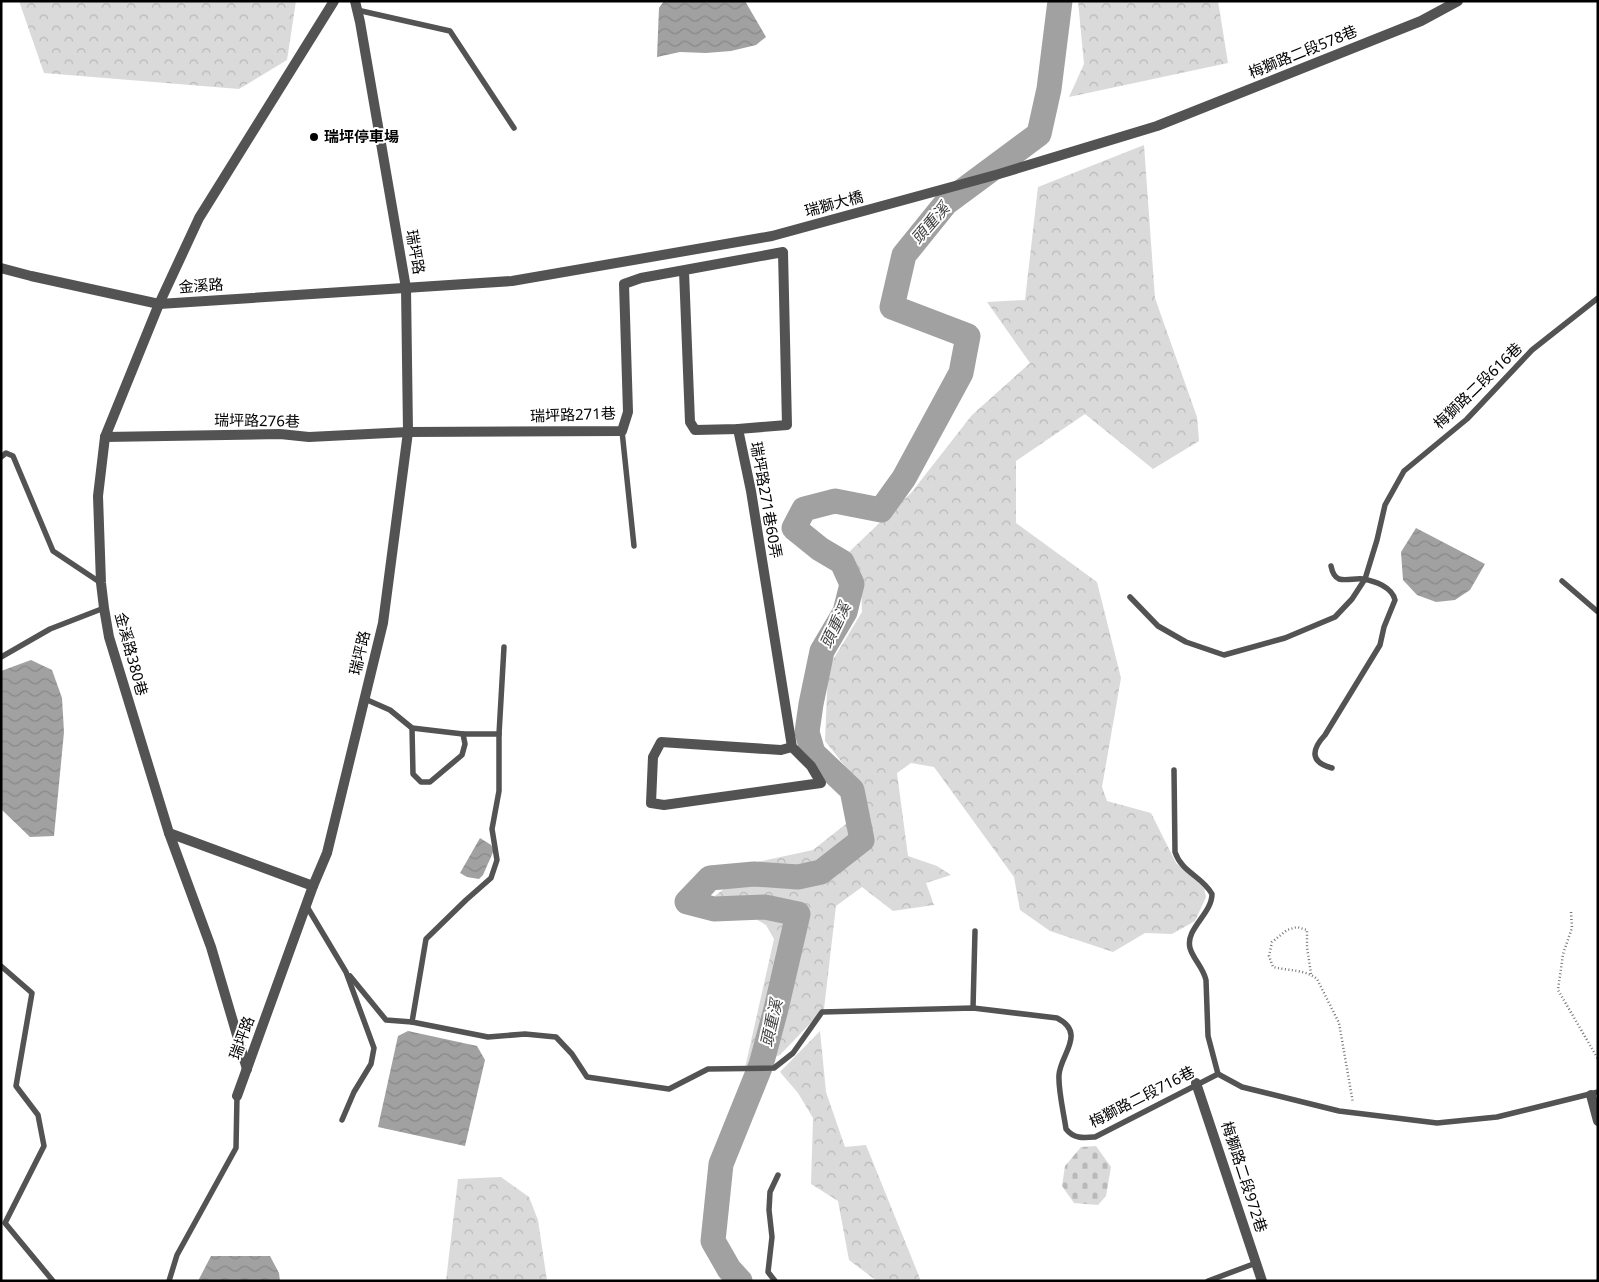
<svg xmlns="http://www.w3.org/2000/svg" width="1599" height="1282" viewBox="0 0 1599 1282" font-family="'Noto Sans','Noto Sans TC',sans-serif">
<defs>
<pattern id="forest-crowns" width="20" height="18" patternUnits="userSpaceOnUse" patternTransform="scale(1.25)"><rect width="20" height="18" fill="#dadada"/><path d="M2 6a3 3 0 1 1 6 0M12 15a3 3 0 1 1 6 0" fill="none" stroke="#b9b9b9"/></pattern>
<pattern id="cemetery-stones" width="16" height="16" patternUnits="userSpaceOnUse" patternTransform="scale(1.25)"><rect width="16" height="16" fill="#dadada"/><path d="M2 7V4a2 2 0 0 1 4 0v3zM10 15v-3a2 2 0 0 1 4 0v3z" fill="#b9b9b9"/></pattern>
<pattern id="water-waves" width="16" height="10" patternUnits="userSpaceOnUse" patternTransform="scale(1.25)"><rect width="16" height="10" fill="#a1a1a1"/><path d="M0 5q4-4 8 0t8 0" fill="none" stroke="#898989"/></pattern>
</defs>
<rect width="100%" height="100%" fill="#fff"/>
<!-- forest -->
<g fill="url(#forest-crowns)">
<polygon points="19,1 296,1 287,60 239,89 44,73"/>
<polygon points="1078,1 1218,1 1228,63 1069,97 1084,64"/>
<polygon points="1144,145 1155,298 1197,417 1199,441 1153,469 1085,414 1016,461 1016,523 1097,582 1121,678 1102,787 1107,801 1151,813 1176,863 1204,888 1206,897 1195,921 1172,934 1145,933 1113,952 1050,931 1020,910 1014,877 934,767 911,763 897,773 908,856 937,866 951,875 926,883 934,905 893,911 862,887 836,906 824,1009 780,1055 745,1068 774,939 766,925 715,896 757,862 813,850 866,808 856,780 825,741 828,668 862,612 861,579 849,552 911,493 972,415 1030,363 987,302 1025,300 1038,187"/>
<polygon points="820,1031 826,1092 845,1147 866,1145 921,1281 877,1281 849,1260 838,1201 811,1184 813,1118 798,1093 780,1072"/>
<polygon points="501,1177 529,1197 538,1220 547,1281 446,1281 458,1179"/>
</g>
<!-- cemetery -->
<polygon fill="url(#cemetery-stones)" points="1096,1146 1111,1167 1106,1196 1098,1205 1074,1203 1062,1186 1065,1166 1081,1147"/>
<!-- water -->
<g fill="url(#water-waves)">
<polygon points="664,1 745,1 766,37 756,45 731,51 706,53 680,52 657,57 659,8"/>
<polygon points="1416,528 1485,564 1470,590 1455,600 1436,602 1417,595 1403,580 1401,552"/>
<polygon points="31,660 52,670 62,698 64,732 54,836 30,837 1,809 1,671"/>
<polygon points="480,838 491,845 494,850 483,875 479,879 467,877 460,873"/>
<polygon points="408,1031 477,1046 485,1060 465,1146 378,1127 398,1036"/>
<polygon points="211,1256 270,1256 279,1273 280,1281 198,1281"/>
</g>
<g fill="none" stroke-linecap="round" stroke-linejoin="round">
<!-- river -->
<polyline stroke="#a1a1a1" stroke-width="25" points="740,1281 729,1269 713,1241 721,1164 761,1065 776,1009 798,914 765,907 714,909 687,902 710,878 754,874 798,877 821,872 862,840 852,790 813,753 807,732 811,704 822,651 845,612 852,584 842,562 820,549 794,528 804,509 835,501 881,510 904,478 961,373 968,336 892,307 904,255 946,203 1039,134 1049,89 1060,1"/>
<!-- path -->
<g stroke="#757575" stroke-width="2.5" stroke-dasharray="1 2.5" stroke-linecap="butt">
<polyline points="1571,912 1572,928 1563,954 1558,990 1598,1059"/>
<path d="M1311 974 1307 947V930L1297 927 1287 930 1272 942 1269 956 1273 967C1288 971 1305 969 1317 979L1339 1023 1353 1103"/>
</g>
<!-- service -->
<g stroke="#535353" stroke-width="5.5">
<polyline points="357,10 450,31 514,128"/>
<polyline points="622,431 634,546"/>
<polyline points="1,457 6,453 13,456 53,551 101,583"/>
<path d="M1331 566C1332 571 1334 577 1339 579 1346 581 1356 578 1363 579 1375 581 1392 587 1395 600L1384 627 1380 645 1325 735C1312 749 1309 762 1332 768"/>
<polyline points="1562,581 1598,612"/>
<polyline points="1130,597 1158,626 1186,642 1224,655 1285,638 1335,617 1352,599 1365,579 1377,540 1385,505 1404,471 1467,419 1532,350 1598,298"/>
<polyline points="1,657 50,629 104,608"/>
<polyline points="365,699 390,710 412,728 463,734 499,734 504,647"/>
<polyline points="412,728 413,774 421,782 430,782 462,755 465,744 463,734"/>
<path d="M499 734V791L492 829 497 860 491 878 466 900 426 939 412 1022 488 1037 525 1034 556 1037 572 1054 587 1077 669 1089 708 1069 774 1068 793 1053 822 1012 973 1008 1057 1018C1087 1033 1060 1055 1059 1075 1058 1090 1064 1114 1066 1129 1074 1139 1083 1138 1095 1137L1218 1074 1242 1087 1339 1111 1437 1123 1497 1117 1598 1092"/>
<path d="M1174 770 1175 852C1182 873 1202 876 1212 894 1212 914 1185 929 1190 948 1193 959 1203 967 1206 980L1208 1036 1218 1074"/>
<polyline points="306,905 346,972 374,1048 371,1064 354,1092 342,1120"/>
<polyline points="1,966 32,993 16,1086 38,1115 44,1146 5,1223 53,1281"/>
<polyline points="350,976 386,1020 412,1022"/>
<polyline points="973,1008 975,931"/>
<polyline points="169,1281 177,1255 236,1148 237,1096"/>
<polyline points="775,1281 768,1272 772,1237 769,1210 770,1192 778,1175"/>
<polyline points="1208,1281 1256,1263"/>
</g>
<!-- minor -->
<g stroke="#535353" stroke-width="10">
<polyline points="1,268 31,276 159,304 512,281 772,236 999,174 1157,126 1421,21 1458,1"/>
<polyline points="738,429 751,491 792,747 781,750 661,742 653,757 651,803 664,805 821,783 811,766 792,747"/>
<polyline points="105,437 280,434 309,437 408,432 622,431 628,412 624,284 641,278 783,252 787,425 738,429 695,430 690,422 684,271"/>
<polyline points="169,833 211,947 247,1069"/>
<polyline points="313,886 169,833 109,637 104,608 101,583 98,496 105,437 159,304 199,218 334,1"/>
<polyline points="1196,1083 1262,1281"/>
<polyline points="1591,1095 1598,1121"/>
<polyline points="237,1096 313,886 327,853 383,623 408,432 406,288 360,22 355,1"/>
</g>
</g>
<!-- markers -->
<circle fill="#000" stroke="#fff" stroke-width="2" cx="314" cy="137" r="5"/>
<g text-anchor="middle" stroke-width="4" stroke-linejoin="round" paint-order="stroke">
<!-- street labels -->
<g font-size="15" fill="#000" stroke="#fff">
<text transform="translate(1303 52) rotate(-22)" y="5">梅獅路二段578巷</text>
<text transform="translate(834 204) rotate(-15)" y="5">瑞獅大橋</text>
<text transform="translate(415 252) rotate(80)" y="5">瑞坪路</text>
<text transform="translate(201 286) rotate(-4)" y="5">金溪路</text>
<text transform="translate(1478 386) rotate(-44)" y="5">梅獅路二段616巷</text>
<text transform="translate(573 415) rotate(-2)" y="5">瑞坪路271巷</text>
<text transform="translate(257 421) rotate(1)" y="5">瑞坪路276巷</text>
<text transform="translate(766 500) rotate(80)" y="5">瑞坪路271巷60弄</text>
<text transform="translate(360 653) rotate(-77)" y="5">瑞坪路</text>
<text transform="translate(131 654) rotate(75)" y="5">金溪路380巷</text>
<text transform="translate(242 1038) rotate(-70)" y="5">瑞坪路</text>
<text transform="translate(1142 1097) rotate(-27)" y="5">梅獅路二段716巷</text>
<text transform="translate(1244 1177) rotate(72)" y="5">梅獅路二段972巷</text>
</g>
<!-- poi labels -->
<g font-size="15" font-weight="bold" fill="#000" stroke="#fff" text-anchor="start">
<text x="324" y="142">瑞坪停車場</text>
</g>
<!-- water labels -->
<g font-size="16" font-style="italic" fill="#424242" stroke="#fff">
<text transform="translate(930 223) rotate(-49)" y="6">頭重溪</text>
<text transform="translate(835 625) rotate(-64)" y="6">頭重溪</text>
<text transform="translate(771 1023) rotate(-77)" y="6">頭重溪</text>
</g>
</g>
<!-- border -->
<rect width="1599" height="1282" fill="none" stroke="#000000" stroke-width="5"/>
</svg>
